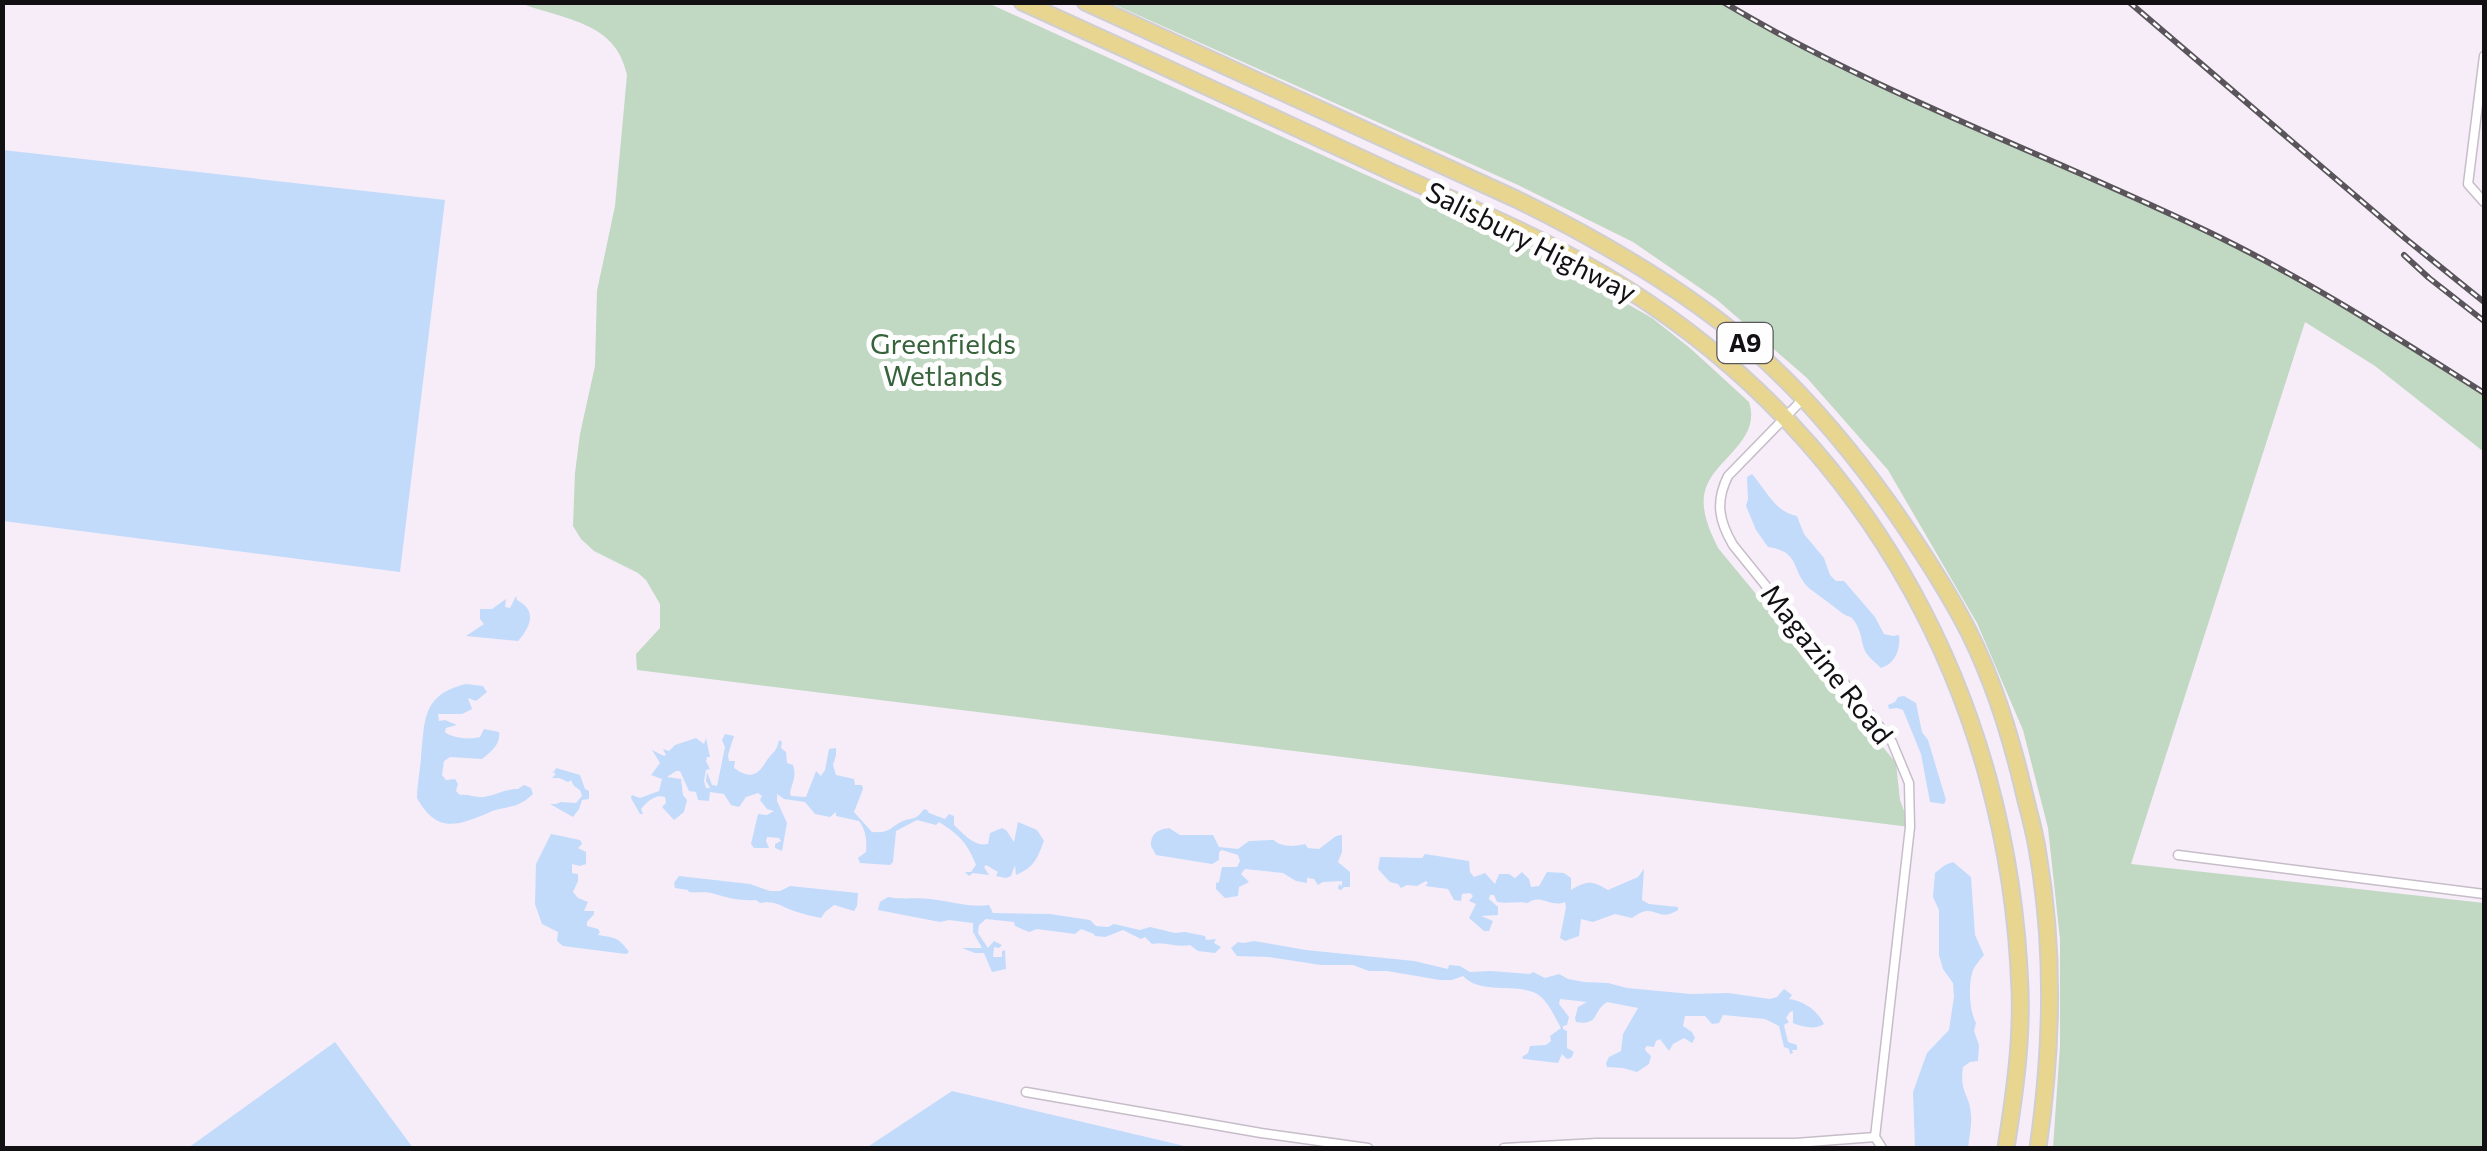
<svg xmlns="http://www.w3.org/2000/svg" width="2487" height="1151" viewBox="0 0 2487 1151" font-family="Commissioner,sans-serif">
<rect width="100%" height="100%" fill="#f6edf9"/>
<!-- green -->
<g fill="#c1d8c2">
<path d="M520 3H988L1536 252 1652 318 1690 348 1749 402C1761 439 1720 456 1707 485 1698 506 1709 529 1718 548L1896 763 1900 800 1910 827 637 670 636 654 660 628V604L646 580 638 573 594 551 581 539 573 526 575 473 580 434 595 366 597 291 615 206 627 75C616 21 564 20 520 3Z"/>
<polygon points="1111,3 1725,3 1751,19 1939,110 2220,237 2390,333 2484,393 2484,452 2375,366 2305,322 2131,864 2484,903 2484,1148 2053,1148 2060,1046 2060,939 2048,828 2023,730 1977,623 1888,470 1807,378 1716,299 1633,242 1518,185"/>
</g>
<!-- water -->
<g fill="#c2dbfb">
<polygon points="3,150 445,200 400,572 3,521"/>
<path d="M1752 474C1766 490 1775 512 1797 516L1804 534 1824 558 1830 575 1836 581H1844L1875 617 1884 634 1893 636 1899 635C1901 649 1895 664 1881 668 1876 663 1868 657 1865 651 1861 642 1862 633 1855 622 1850 614 1849 618 1842 613 1832 605 1821 597 1810 589 1790 571 1802 552 1768 547L1756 530 1746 506 1748 499 1747 477Z"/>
<path d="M516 596 517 600C538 611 530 627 518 641L466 636 484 624 480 619V609H492L506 599 505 607 510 608Z"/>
<path d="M466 684 483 686 487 692 476 701 468 698 472 709 462 714H438L439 721 445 720 457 725 446 728 445 732C451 738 471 740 480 737L484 729 499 732C501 744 491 752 482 759L450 757 444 761 442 775 446 780 455 779 458 784 456 791 460 795C469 794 476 798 484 797 496 795 505 789 518 789L524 785 531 788 533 794C516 810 508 805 490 812 458 826 437 834 417 798 417 785 420 772 421 758 425 721 421 695 466 684Z"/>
<polygon points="1904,696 1916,703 1922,732 1928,740 1946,800 1944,804 1930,802 1921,754 1903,710 1897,708 1889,709 1888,705 1895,702 1898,697"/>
<path d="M725 734 734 736 728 755 729 761H735L734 768C751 780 758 775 767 760 773 752 777 751 779 740L782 742 781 748 786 752 787 763 793 765C797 776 792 783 790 793L791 796 806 797 816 771 821 776 825 770 829 749 836 748V755L833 765 836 775 854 779 855 785H862L863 789 854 812 872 832C892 833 888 828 903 821 915 817 916 820 924 809L927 810 929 813 945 819 949 814 954 816V825C964 834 974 847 988 844L990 833 1002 828 1006 830 1014 842 1018 822 1037 830 1044 841C1036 861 1034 867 1016 875L1015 865 1011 876 1006 878 996 876 998 872 986 865 984 867 989 875 973 873 969 876 965 872H971L976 865C967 842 959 835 939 822L936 825 917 820 896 831 893 862 890 865 860 863 858 858 866 852C867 841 866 830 859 821L836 816V812L830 817 815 814 805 802 784 799 777 794V801L787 823 782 851 775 848V844L781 841 779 838 767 837 766 841 769 848H754L751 844 758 814 767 815 774 811 767 809 760 800 762 796 758 793 746 797 739 807 731 805 724 794 710 792 709 801 698 800 696 792 689 791 680 771H676L667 777 681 779 683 795 687 800 684 812 674 820 662 807 666 803 665 797C655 794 647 802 641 809L643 814H640L631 798 632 795 640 798 659 791 662 779 651 775 660 763 652 750 664 756 666 755 663 749 669 751 675 745 696 738 704 744 706 738 710 757H707L706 761 710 769 706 770 704 781 706 788H710L706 781 707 772 712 785 717 786 725 747 722 740Z"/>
<polygon points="556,768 580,775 585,789 589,791 589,799 582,800 579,809 573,817 550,804 556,804 561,802 576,803 582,796 580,790 574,786 571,780 568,782 559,778 552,778 556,774 551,771 554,772"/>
<path d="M1169 828 1180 835H1213L1219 847 1238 849 1249 841C1256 841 1269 840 1273 840 1276 841 1278 844 1280 844 1288 847 1297 846 1305 844L1308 848 1319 849 1336 836 1342 835V852L1338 862 1350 872V887H1344L1341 890 1338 889 1339 884 1342 886V881L1323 882 1318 885 1314 879 1307 878V883L1296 881 1283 873 1245 869 1241 874 1249 882 1239 887 1238 896 1225 898 1216 889V883L1219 882 1222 867H1237L1240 861 1238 855 1222 850 1219 852V860L1212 864 1156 855 1151 846C1151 833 1157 830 1169 828Z"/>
<path d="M551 834 580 840 582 844 578 848 586 852V864L580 866 572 864V873L578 874V881L573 892 578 898 588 902 584 911H594V914L587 922V926L598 929 600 932 598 935C616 938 618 937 629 952L626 954 563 946 557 941 558 932 542 924 535 904 536 864Z"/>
<path d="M1425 854 1469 861 1470 872 1474 877 1485 873 1495 884 1499 874H1509L1515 878 1522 872 1529 879 1531 887 1539 886 1547 872 1564 873 1571 878V890C1587 881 1591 880 1608 890L1638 877 1644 869 1642 900 1649 904 1678 907V910C1655 924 1656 900 1632 918L1615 914 1593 922 1581 919 1579 936 1565 941 1560 938 1566 907 1565 902C1550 908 1541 893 1528 903 1516 901 1507 904 1497 902L1494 895H1490L1489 899 1498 907V915L1481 916 1493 921 1489 931H1484L1469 918 1476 904 1469 901 1473 896 1470 893 1462 894 1461 901 1454 900 1448 889 1425 886 1428 883 1426 881 1417 886 1407 885 1401 888 1398 884 1390 882 1378 869 1380 857 1422 858Z"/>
<path d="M1953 862 1971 877 1975 935 1984 955C1980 960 1976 964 1973 970 1968 984 1969 1010 1976 1023L1974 1031 1979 1045 1978 1061 1970 1062 1963 1067C1959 1093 1970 1094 1971 1115 1972 1126 1969 1138 1968 1148H1915L1913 1092 1927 1053 1949 1030 1954 997 1953 983 1943 969 1939 955V910L1933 897 1935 873 1945 865Z"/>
<path d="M679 876 750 884 770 891H780L790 886 858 893 857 906 854 911 834 905 825 912 821 918C812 916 802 914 794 911 780 906 775 900 760 903L756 900C741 901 728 898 715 894 706 891 698 893 689 892L688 890 675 888 674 883Z"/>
<path d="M888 897C903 900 916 897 930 899 950 901 970 908 989 905L993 913 1050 914 1090 920 1096 926 1108 927 1114 924 1140 930 1150 927 1175 933 1185 932 1205 936 1206 940 1216 939 1214 943 1221 947 1215 953 1198 951 1190 945C1176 948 1165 941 1152 944L1145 937 1141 939 1123 930 1105 937 1095 936 1094 934 1081 929 1075 934 1037 929 1029 932 1015 926 1014 922 986 919 979 925 978 933 988 948 994 941 1002 945 999 948 994 947 993 957H1002V951L1005 950 1006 969 992 972 984 953H975L962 948H982L973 932V923L949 920 940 922 878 910 880 902Z"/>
<path d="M1254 941 1306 950 1414 961 1448 969 1449 965 1460 966 1470 972 1491 971 1530 974 1533 972 1545 978 1559 974 1568 979 1584 982 1608 983 1627 988 1691 994 1728 993 1770 999 1777 997 1784 989 1792 995 1789 999C1804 1001 1817 1010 1824 1024 1816 1030 1802 1027 1793 1023V1011L1790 1012 1786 1018 1789 1022 1784 1025 1788 1042 1797 1045V1050H1792L1793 1053 1790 1054 1789 1049 1784 1047 1779 1026 1765 1019 1723 1015 1719 1023 1712 1024 1705 1016H1685L1683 1026 1692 1032 1695 1038 1692 1043 1684 1038 1673 1044 1669 1051 1660 1039 1656 1041 1654 1047 1646 1046 1645 1050 1651 1056 1649 1064 1637 1072 1623 1068 1607 1067 1606 1063 1609 1057 1621 1051 1623 1034 1638 1008 1607 1002C1592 1011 1600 1026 1576 1022L1575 1018 1578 1007 1587 1002 1560 999 1559 1004 1569 1017 1567 1025 1563 1026V1029L1567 1031V1048L1574 1052 1571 1058 1567 1059 1562 1054 1558 1063 1523 1059 1522 1057 1528 1053 1530 1046 1546 1045 1551 1041 1550 1036 1561 1028C1554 1016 1547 997 1533 992 1512 984 1480 994 1463 976L1452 980H1440L1387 971H1369L1353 965H1321L1268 957 1237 956 1231 948 1238 942 1243 943Z"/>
<polygon points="335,1042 413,1148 188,1148"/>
<polygon points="952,1091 1193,1148 866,1148"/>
</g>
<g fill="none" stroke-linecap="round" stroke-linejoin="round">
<defs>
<g id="street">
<polyline points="2484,56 2468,184 2484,202"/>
<path d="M1804 398 1728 476C1715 502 1719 521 1733 545L1892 742 1909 783 1910 827 1875 1137 1882 1148"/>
<polyline points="2178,855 2484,894"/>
<polyline points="1026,1092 1261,1133 1368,1148"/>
<polyline points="1504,1148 1596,1143 1796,1143 1875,1137"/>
</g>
<g id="highway">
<path d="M1022 2C1144 57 1266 114 1387 170 1468 207 1552 241 1627 289 1872 444 2010 703 2020 990 2022 1043 2014 1097 2006 1148"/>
<path d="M1085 2 1516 199C1579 230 1642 265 1699 306 1774 359 1835 428 1888 502 1914 539 1939 577 1961 617 1990 670 2009 729 2023 788 2028 810 2035 832 2038 854 2055 952 2052 1051 2038 1148"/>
</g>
</defs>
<!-- street casing -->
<use href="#street" stroke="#c6bdc9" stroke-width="11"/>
<!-- highway casing -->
<use href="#highway" stroke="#d0cfd0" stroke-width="19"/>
<!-- street -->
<use href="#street" stroke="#fff" stroke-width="8"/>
<!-- highway -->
<use href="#highway" stroke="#e8d58f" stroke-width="15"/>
<defs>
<g id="rail">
<path d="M1723 2C1882 97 2058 158 2223 239 2314 284 2399 339 2484 393"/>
<polyline points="2129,2 2406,239 2484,302"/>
<polyline points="2404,255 2429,278 2484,321"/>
</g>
</defs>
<!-- rail casing -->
<use href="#rail" stroke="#5a555b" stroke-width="6"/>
<!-- rail -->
<use href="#rail" stroke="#fefefe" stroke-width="2.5" stroke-dasharray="8" stroke-linecap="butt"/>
</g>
<g text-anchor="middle" stroke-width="10" stroke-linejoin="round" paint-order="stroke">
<!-- shield labels -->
<rect fill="#fefefe" stroke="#5a575a" stroke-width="2.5" x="1717.5" y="323" width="55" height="40" rx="8"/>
<g font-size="25" font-weight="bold" fill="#131014">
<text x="1745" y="352">A9</text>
</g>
<!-- street labels -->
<g font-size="28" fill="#131014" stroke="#fefefe">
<text transform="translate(1531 242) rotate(27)" y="10">Salisbury Highway</text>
<text transform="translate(1827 664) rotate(52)" y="10">Magazine Road</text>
</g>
<!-- park labels -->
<g font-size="28" fill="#37633b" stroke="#fefefe">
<text x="943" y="354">Greenfields<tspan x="943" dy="32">Wetlands</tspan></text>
</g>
</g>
<!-- border -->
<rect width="2487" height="1151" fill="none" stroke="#131014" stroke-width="10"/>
</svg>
